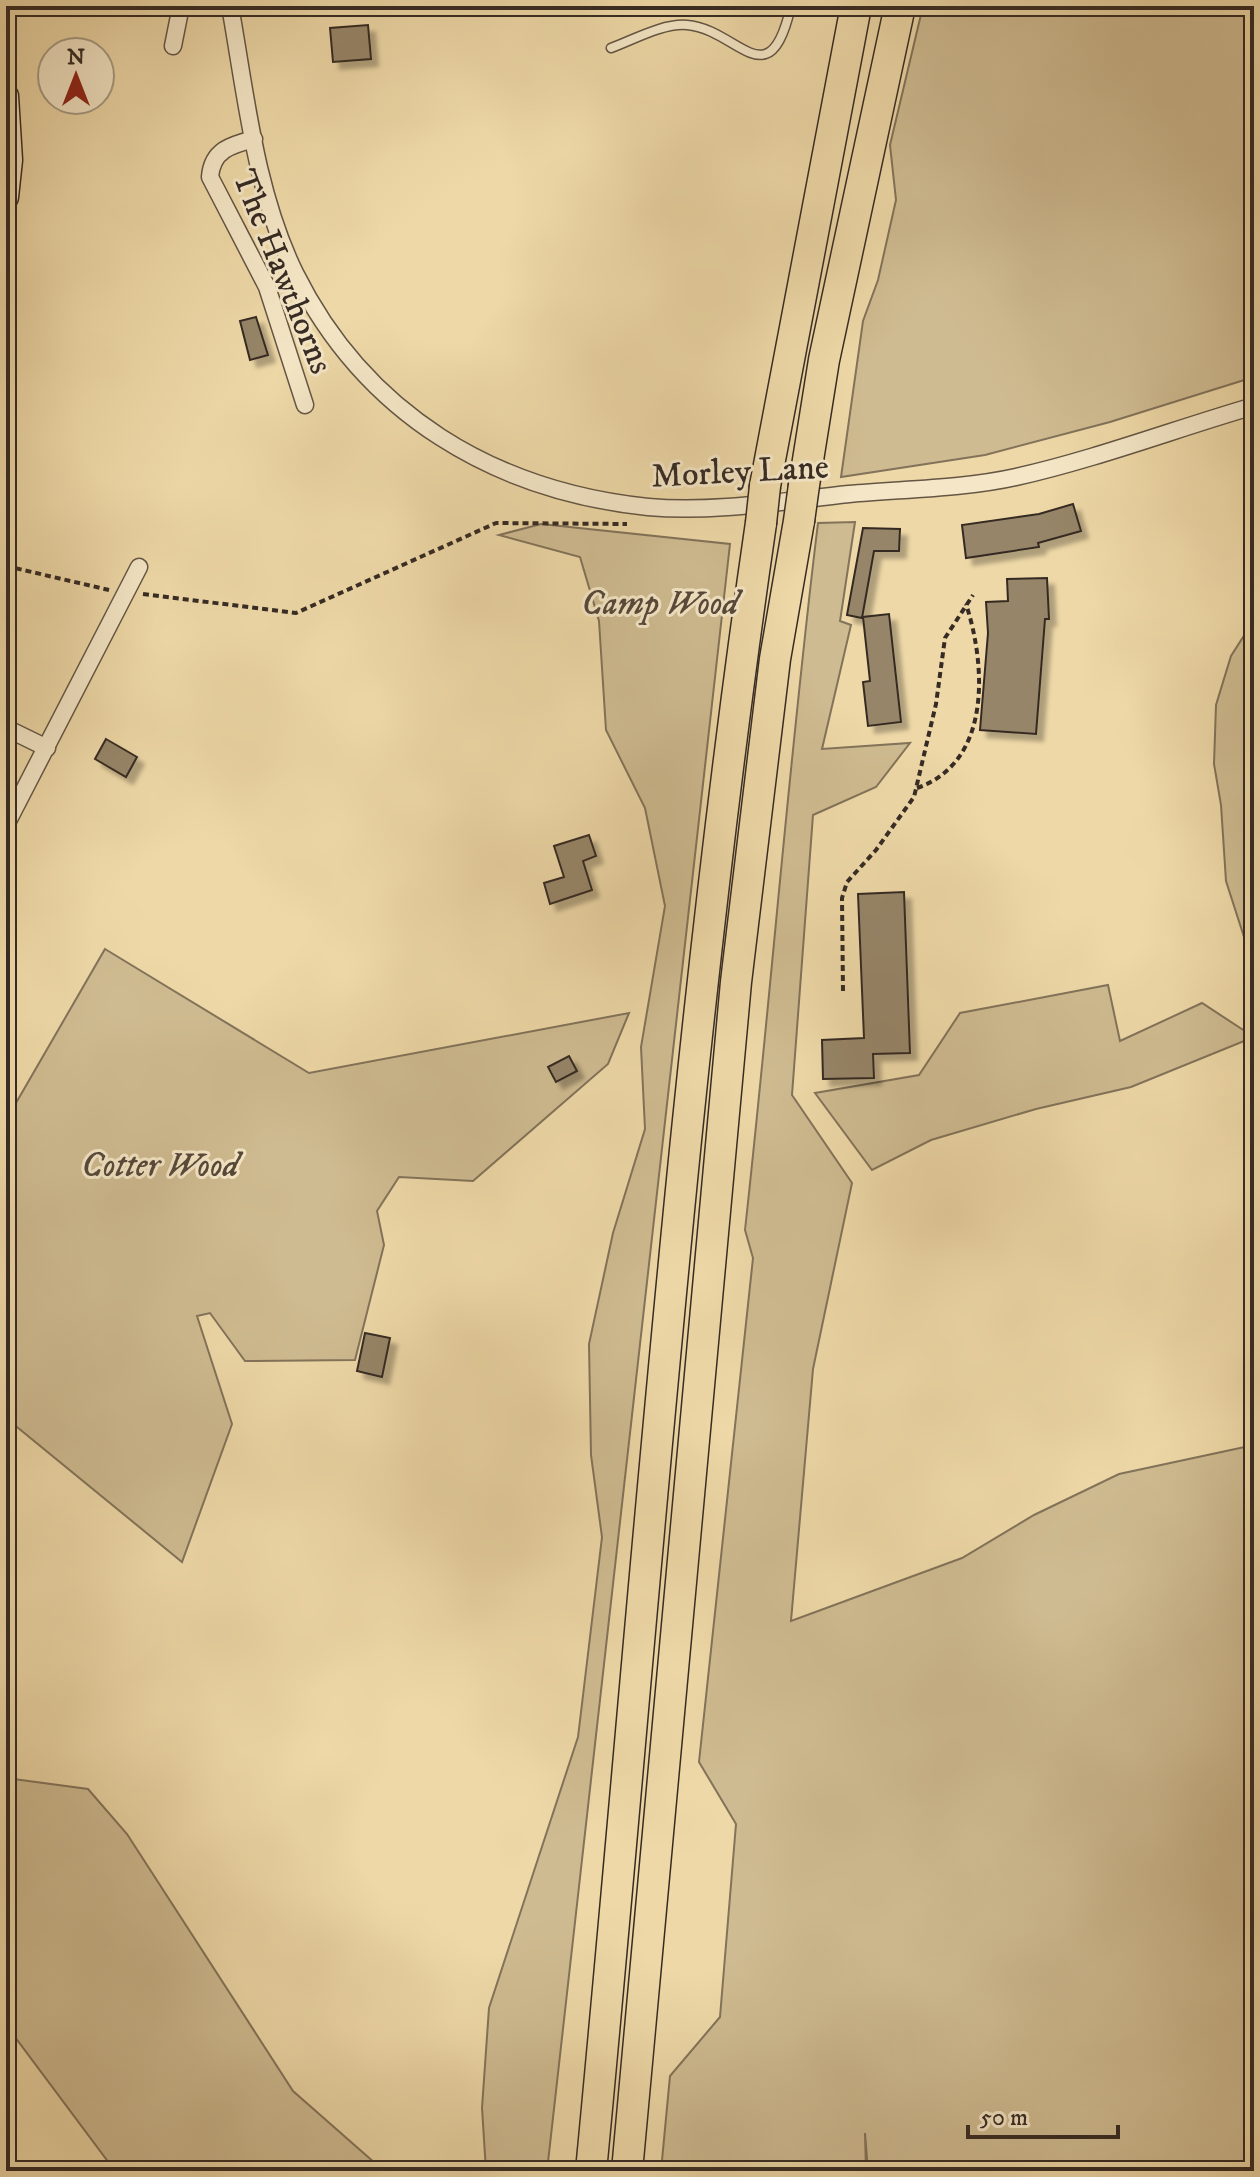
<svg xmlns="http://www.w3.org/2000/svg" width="1260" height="2177" viewBox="0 0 1260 2177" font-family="'IM FELL DW Pica',serif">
<defs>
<filter id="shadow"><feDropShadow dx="7" dy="7" stdDeviation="2" flood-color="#0004"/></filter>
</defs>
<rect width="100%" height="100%" fill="#eed8a7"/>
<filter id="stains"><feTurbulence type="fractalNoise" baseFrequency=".0025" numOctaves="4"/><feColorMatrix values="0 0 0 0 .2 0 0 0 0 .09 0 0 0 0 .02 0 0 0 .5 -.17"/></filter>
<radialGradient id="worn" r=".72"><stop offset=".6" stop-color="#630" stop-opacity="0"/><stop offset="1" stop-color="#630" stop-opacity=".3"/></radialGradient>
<!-- green -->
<g fill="#cfbb91" stroke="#82735a" stroke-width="2">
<polygon points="923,6 1254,6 1254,377 1110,422 985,455 841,477 863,321 878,280 896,200 890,145"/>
<path d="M855 522 840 621 851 625 822 749 910 743 876 787 813 815 792 1095 852 1183 813 1369 791 1621 962 1558 1034 1515 1119 1474 1254 1445V2171H868L865 2133 866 2171H661L670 2076 720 2017 736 1824 699 1762 753 1258 745 1230C771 995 789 758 818 523Z"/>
<polygon points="541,524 730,544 547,2171 486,2171 482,2108 489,2008 578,1737 602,1537 591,1455 589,1344 613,1233 645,1129 641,1047 665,906 645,808 606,730 599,621 580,557 499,535"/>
<polygon points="1254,620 1254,968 1226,881 1221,805 1214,764 1216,705 1231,656"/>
<polygon points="105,949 309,1073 629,1013 608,1064 473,1181 399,1177 377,1211 384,1245 355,1360 245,1361 210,1313 197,1316 232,1424 182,1562 6,1418 6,1133 16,1103"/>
<polygon points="1108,985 1120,1041 1202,1003 1254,1037 1131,1087 1036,1109 931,1140 872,1170 815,1093 919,1075 960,1013"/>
<polygon points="6,1778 88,1789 127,1834 293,2091 384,2171 115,2171 6,2025"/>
</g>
<!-- building -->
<g fill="#968568" stroke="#362b24" stroke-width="2" filter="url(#shadow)">
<polygon points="368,25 371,59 333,62 330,28"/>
<polygon points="256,317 268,355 250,360 240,321"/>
<polygon points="1073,504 1081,531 1038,543 1039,547 966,558 962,525 1039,514"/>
<polygon points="863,528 900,529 899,551 874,551 862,618 847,615"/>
<polygon points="1047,578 1049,619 1045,619 1036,734 980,730 988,633 986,602 1008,601 1007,579"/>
<polygon points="889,614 901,722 868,726 863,682 870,681 863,617"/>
<polygon points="106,739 137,757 126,777 95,759"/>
<polygon points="589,835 596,856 583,861 592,890 550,904 544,883 564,877 554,846"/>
<polygon points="904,892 910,1053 873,1054 874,1078 823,1079 822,1040 864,1038 858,894"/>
<polygon points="569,1056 577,1071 556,1082 548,1067"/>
<polygon points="365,1333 390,1338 382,1377 357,1371"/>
</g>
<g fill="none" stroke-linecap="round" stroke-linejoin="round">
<defs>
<path id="lane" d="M611 48C633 40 663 23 687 25 738 29 769 101 791 6"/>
<g id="street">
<path d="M230 6C246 95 255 191 295 273 365 414 494 491 648 507 714 513 783 501 849 494 903 489 962 489 1016 477 1096 459 1175 429 1254 406"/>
<polyline points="173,46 181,6"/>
<path d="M254 139C231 145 212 150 210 177L267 287 305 405"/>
<polyline points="6,728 47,748"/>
<polyline points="6,825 139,567"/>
</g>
<polyline id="secondary" points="6,96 10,160 6,197"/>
<g id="highway">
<polyline points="804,485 824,360 900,6"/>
<polyline points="765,486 856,6"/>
<path d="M591 2171C644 1621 681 1070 761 523"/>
<polyline points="627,2171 736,982 775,659 799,521"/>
</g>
</defs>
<!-- lane casing -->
<use href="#lane" stroke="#645645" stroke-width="11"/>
<!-- street casing -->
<use href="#street" stroke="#645645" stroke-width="19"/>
<!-- secondary casing -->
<use href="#secondary" stroke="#362b24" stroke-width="27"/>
<!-- highway casing -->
<use href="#highway" stroke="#362b24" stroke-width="33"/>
<!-- path -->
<g stroke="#362b24" stroke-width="4" stroke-dasharray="6 4" stroke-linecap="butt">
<polyline points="6,566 109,590"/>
<polyline points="143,594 296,613 496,523 627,524"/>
<path d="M917 788C992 762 986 665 966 604"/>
<polyline points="843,991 842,898 847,882 876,850 914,797 936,704 945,638 973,595"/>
</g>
<!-- lane -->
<use href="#lane" stroke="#f4e6c6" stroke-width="8"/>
<!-- street -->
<use href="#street" stroke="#f4e6c6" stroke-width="16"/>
<!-- secondary -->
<use href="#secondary" stroke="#f4e6c6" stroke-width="24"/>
<!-- highway -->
<use href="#highway" stroke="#eed8a7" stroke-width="30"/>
<defs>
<g id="highway-bridge">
<polyline points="799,521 804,485"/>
<polyline points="761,523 765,486"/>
</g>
</defs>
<!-- highway-bridge casing -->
<use href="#highway-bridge" stroke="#362b24" stroke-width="33" stroke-linecap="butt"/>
<!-- highway-bridge -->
<use href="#highway-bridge" stroke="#eed8a7" stroke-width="30"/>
</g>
<g text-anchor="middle" stroke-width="6" stroke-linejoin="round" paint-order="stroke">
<!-- street labels -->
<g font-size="34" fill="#362b24" stroke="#f4e6c6">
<text transform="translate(284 271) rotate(68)" y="12">The Hawthorns</text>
<text transform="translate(740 470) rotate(-3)" y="12">Morley Lane</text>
</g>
<!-- park labels -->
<g font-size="34" font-style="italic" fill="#55483a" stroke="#f4e6c6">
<text x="660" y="614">Camp Wood</text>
<text x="160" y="1176">Cotter Wood</text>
</g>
</g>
<!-- margin -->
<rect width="1260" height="2177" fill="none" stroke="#eed8a7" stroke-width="32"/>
<rect x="8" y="8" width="1244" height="2161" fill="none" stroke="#362b24" stroke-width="4"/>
<rect x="16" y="16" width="1228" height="2145" fill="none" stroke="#362b24" stroke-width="2"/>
<!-- north arrow -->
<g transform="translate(76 76)"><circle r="38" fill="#f4e6c6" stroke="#a89b85" stroke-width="2"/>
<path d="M0-6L14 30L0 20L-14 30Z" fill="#8f2418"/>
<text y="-12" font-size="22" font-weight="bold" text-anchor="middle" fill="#362b24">N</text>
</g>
<!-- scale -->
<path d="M968 2125v12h150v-12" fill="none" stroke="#362b24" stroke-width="4"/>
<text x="980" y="2125" font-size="24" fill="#362b24" stroke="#f4e6c6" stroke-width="6" paint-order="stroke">50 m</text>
<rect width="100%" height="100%" filter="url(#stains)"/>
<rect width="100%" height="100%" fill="url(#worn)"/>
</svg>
